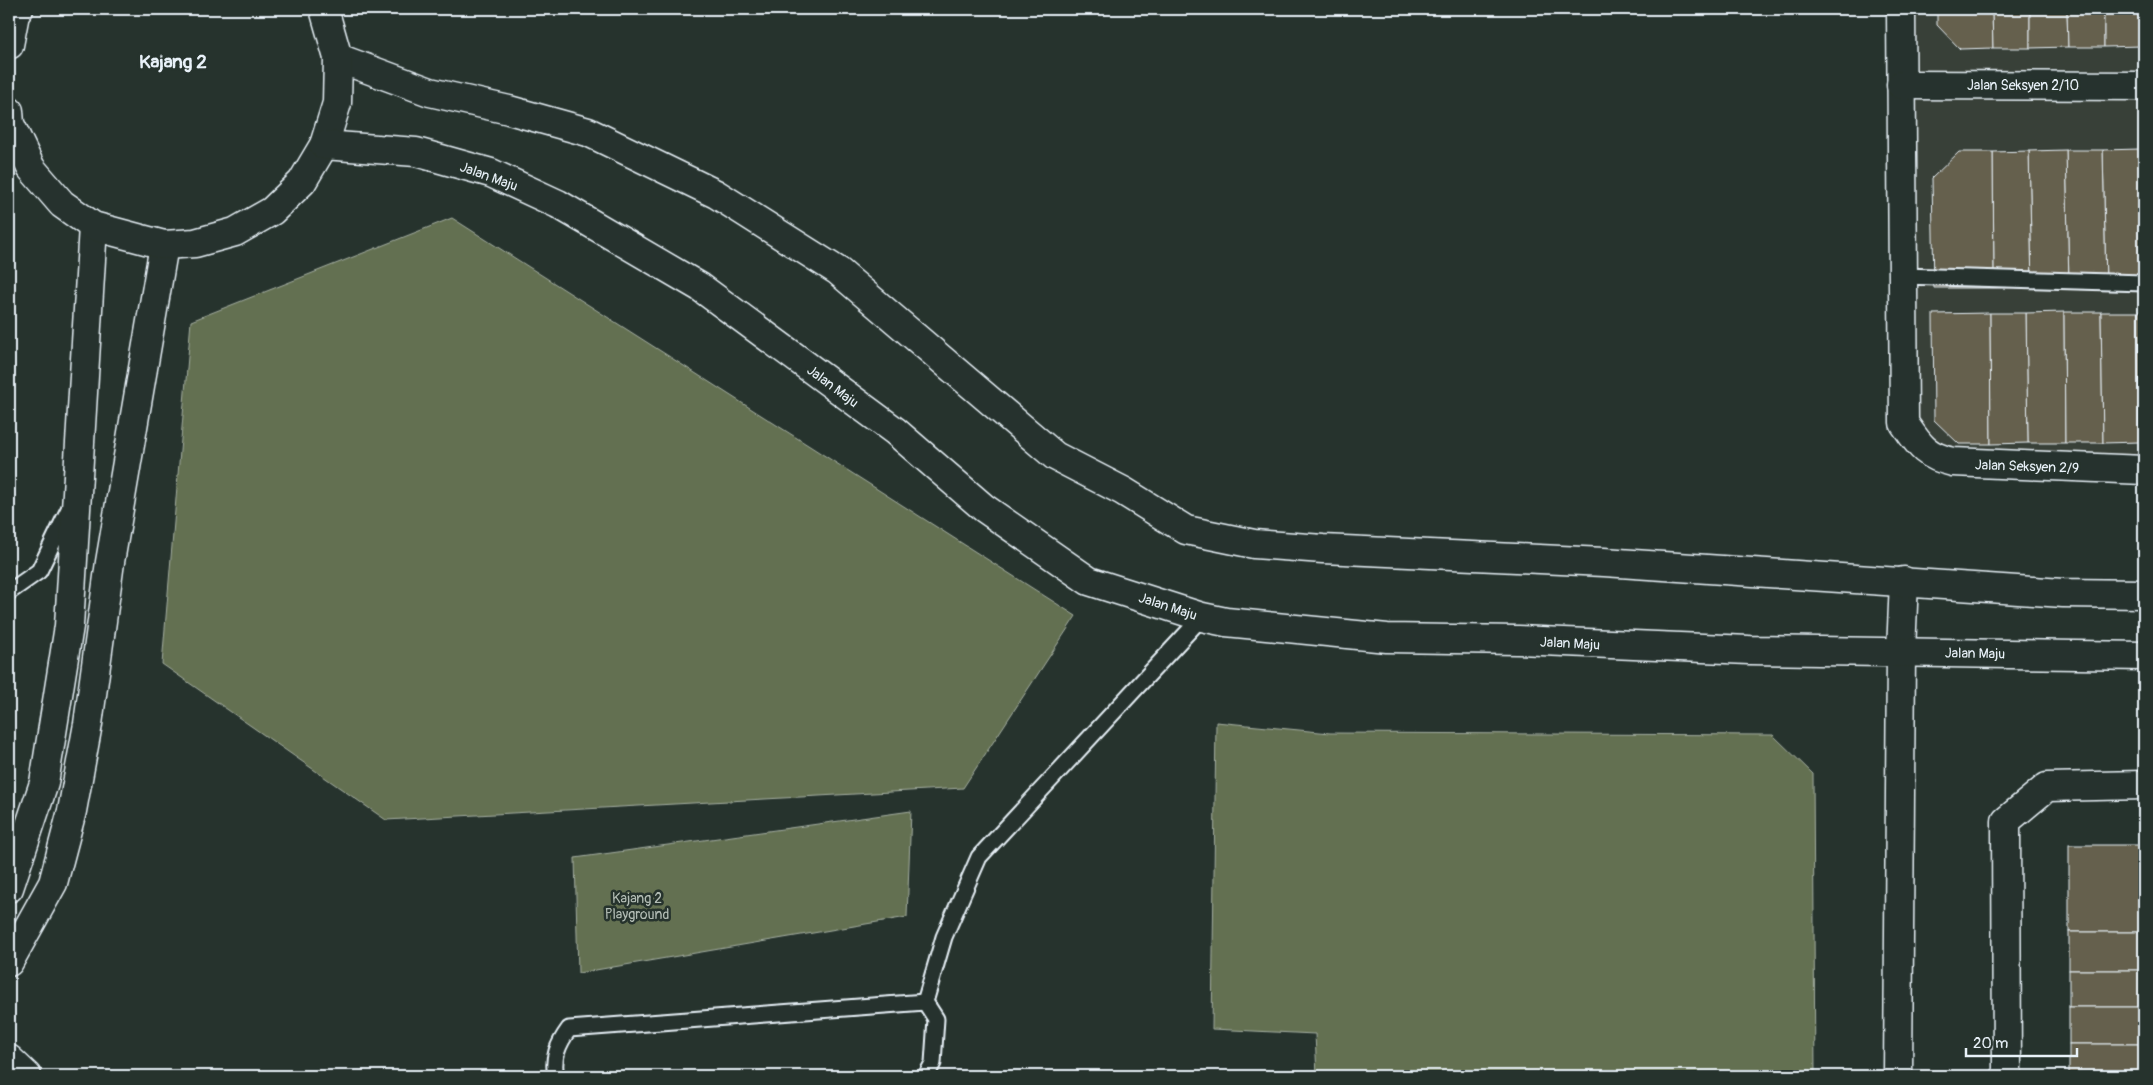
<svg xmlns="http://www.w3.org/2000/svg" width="2153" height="1085" viewBox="0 0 2153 1085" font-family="Pangolin,sans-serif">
<rect width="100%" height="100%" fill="#26332d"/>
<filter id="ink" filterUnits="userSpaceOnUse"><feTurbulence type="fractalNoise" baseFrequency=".02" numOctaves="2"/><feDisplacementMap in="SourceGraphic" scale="10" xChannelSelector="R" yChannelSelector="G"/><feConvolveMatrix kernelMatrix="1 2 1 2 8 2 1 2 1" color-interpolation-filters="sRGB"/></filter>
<g filter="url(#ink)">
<!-- built -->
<polygon fill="#394037" points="1915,9 2144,9 2144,457 1972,454 1940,445 1919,422"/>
<!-- green -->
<g fill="#647051" stroke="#a6b0a4">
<polygon points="452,218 1076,616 963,788 386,820 162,664 191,321"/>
<polygon points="1216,722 1330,733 1773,735 1813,774 1815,1076 1317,1076 1315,1034 1212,1029"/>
<polygon points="911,811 907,917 578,973 575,858"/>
</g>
<!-- building -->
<g fill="#65604e" stroke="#e8f1f8">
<polygon points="1937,9 1992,9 1993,48 1960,49 1937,25"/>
<polygon points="1992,9 2030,9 2030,48 1993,48"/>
<polygon points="2030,9 2067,9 2068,47 2030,48"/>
<polygon points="2067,9 2104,9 2104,47 2068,47"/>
<polygon points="2104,9 2141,9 2141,46 2104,47"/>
<rect x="2141" y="9" width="3" height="37"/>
<polygon points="2140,149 2144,149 2144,285 2143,285"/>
<polygon points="2140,149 2143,285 2106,286 2103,150"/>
<polygon points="2066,150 2103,150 2106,286 2069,286"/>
<polygon points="2066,150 2069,286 2032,287 2029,151"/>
<polygon points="2029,151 2032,287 1994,288 1993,152"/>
<polygon points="1959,152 1993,152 1994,288 1934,288 1932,178"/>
<polygon points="2144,311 2144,442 2139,442 2138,312"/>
<polygon points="2064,312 2065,443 2028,443 2026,313"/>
<polygon points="2064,312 2101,312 2103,443 2065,443"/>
<polygon points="2101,312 2138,312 2139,442 2103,443"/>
<polygon points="1990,313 1991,444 1959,444 1934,420 1933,314"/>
<polygon points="1990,313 2026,313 2028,443 1991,444"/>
<rect x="2069" y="845" width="75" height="87"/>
<rect x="2069" y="932" width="75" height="38"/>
<rect x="2069" y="970" width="75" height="37"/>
<rect x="2069" y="1007" width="75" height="37"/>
<rect x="2069" y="1044" width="75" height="32"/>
</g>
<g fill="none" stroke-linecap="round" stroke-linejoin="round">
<defs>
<g id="lane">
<polyline points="1902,276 2144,283"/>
<polyline points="9,592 39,571 69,509"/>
<path d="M556 1076C552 1058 558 1044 569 1029L925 1002"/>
<polyline points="926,1076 933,1063 936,1019 925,1002 944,937 979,857 1202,617"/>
</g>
<g id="street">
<path d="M1901 9 1904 423C1919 445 1925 456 1953 462L2144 470"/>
<polyline points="1901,85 2144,86"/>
<polyline points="9,888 44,783 69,626 93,226"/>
<polyline points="9,962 53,883 72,811 88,724 110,562 164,245"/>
<polyline points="9,1059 27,1076"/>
<polyline points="1898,1076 1901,651 1904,581"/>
<polyline points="2007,1076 2006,821 2047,787 2144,785"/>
</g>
<g id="secondary">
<polyline points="9,45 15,14 19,9"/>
<polyline points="338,58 430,92 509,110 588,132 716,194 838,271 1055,456 1123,491 1186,530 1254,544 1323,549 1604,562 2063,593 2144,594"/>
<polyline points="9,111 10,124 31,168 62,204 93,226 164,245 195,243 235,232 272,211 302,182 324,145 337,103 338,58 324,9"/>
<polyline points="324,145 416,152 491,173 558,204 700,287 895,431 984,508 1089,581 1202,617 1226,622 1387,638 1518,640 1749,650 2144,656"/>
</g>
</defs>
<!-- lane casing -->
<use href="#lane" stroke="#e8f1f8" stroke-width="19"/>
<!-- street casing -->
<use href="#street" stroke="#e8f1f8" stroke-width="31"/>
<!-- secondary casing -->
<use href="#secondary" stroke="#e8f1f8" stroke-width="31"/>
<!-- lane -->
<use href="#lane" stroke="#26332d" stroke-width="15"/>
<!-- street -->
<use href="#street" stroke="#26332d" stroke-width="28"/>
<!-- secondary -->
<use href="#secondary" stroke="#26332d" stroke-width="28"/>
</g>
</g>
<g text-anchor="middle" stroke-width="5" stroke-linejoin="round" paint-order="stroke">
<!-- street labels -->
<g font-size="14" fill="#e8f1f8" stroke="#26332d">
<text x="2023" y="90">Jalan Seksyen 2/10</text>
<text transform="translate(489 176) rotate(20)" y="5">Jalan Maju</text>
<text transform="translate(833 386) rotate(37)" y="5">Jalan Maju</text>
<text transform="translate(2027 466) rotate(2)" y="5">Jalan Seksyen 2/9</text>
<text transform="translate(1168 606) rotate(18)" y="5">Jalan Maju</text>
<text transform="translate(1570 643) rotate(3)" y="5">Jalan Maju</text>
<text transform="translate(1975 653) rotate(1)" y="5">Jalan Maju</text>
</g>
<!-- park labels -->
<g font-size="14" fill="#b3bdb5" stroke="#26332d">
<text x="637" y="903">Kajang 2<tspan x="637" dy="16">Playground</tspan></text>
</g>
<!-- district labels -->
<g font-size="19" font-weight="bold" fill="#e8f1f8" stroke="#26332d">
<text x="173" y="68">Kajang 2</text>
</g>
</g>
<!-- margin -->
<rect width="2153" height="1085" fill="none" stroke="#26332d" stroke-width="30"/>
<rect x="15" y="15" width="2123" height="1055" fill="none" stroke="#e8f1f8" stroke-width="2" filter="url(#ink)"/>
<!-- scale -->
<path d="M1966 1048v8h111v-8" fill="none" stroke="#e8f1f8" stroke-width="2.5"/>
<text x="1973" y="1048" font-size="15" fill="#e8f1f8" stroke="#26332d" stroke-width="4" paint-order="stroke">20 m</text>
</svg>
